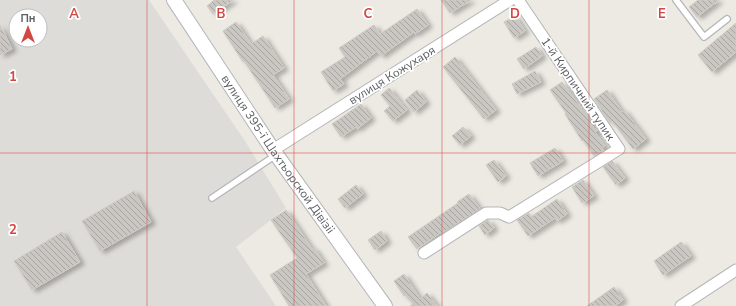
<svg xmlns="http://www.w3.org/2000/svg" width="736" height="306" viewBox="0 0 736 306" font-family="'Nunito Sans',sans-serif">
<defs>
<pattern id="building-back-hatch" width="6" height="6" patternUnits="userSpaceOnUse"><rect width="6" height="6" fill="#cac7c2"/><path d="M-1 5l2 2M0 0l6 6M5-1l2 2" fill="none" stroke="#a7a5a1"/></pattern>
<filter id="shadow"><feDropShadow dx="4.5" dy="2.5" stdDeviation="2" flood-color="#0004"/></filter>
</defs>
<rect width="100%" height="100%" fill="#eceae3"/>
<!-- industrial -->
<path fill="#dedcd8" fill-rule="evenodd" d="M0 0H149L245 141 286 208 236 247 276 306H0ZM16 16H40V40H16Z"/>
<!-- building -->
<g fill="url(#building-back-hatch)" stroke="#d0cbc2" filter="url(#shadow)">
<polygon points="214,0 233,0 213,14 207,6"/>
<polygon points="441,0 471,0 450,13"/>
<polygon points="698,0 719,0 697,17 689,7"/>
<polygon points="417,9 428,25 415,34 414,32 381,56 377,51 340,79 344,84 333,91 321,72 345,57 339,48 374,25 380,34"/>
<polygon points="515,16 525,31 514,38 504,22"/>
<polygon points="236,22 251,44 263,36 284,68 273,75 289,99 275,108 244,61 243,62 223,31"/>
<polygon points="736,23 736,52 712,72 698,55"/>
<polygon points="0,25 12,49 0,55"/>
<polygon points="536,47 542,56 524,69 517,59"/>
<polygon points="455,57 496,110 484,119 443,67"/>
<polygon points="535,71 541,82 517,94 512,84"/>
<polygon points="562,82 579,105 581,108 582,107 598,130 595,132 605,146 602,148 604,150 594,156 583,140 582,141 565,114 566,113 550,90"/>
<polygon points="389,88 407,110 393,121 384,111 390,106 381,95"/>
<polygon points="417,90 426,102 414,112 405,100"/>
<polygon points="607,90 622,112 624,110 646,139 633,149 612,121 610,123 594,99"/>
<polygon points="361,104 371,118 357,129 356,127 341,137 332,124"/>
<polygon points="463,127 471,136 460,145 452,136"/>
<polygon points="555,148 563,161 538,176 530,163"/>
<polygon points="494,160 506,176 498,182 486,165"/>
<polygon points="612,161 625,178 616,185 603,167"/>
<polygon points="583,180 594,196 582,203 572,187"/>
<polygon points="356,185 363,194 345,208 338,199"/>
<polygon points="134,191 151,222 100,251 82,221"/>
<polygon points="469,194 480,209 441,234 440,233 417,249 408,237 458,203 457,202"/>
<polygon points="557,199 567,214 557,221 555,218 528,236 517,220 529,213 531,217"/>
<polygon points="286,210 312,249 314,248 324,263 306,274 326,306 289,306 270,275 297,258 271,220"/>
<polygon points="488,220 494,228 485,235 479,226"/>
<polygon points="381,231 387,241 375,250 368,240"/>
<polygon points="62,232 80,262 32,290 14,261"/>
<polygon points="681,242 691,256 663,275 654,261"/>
<polygon points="404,274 420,299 427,293 437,306 410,306 413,304 405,295 404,296 394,281"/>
<polygon points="614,287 623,300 615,306 587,306"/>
</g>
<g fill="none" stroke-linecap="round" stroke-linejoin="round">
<defs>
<g id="service">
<polyline points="676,0 704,37 727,19"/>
<polyline points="212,198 276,155"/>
</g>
<g id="minor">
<polyline points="273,150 510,0"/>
<polyline points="424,253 486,213 500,213 509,217 619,149 518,0"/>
<polyline points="681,306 736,270"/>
</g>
<g id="tertiary">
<path id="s1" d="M174 0 273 150 385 306"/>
</g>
</defs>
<!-- service casing -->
<use href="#service" stroke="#b4b6b9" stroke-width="8"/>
<!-- minor casing -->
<use href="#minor" stroke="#b4b6b9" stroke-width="13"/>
<!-- tertiary casing -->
<use href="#tertiary" stroke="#b4b6b9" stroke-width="16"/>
<!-- service -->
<use href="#service" stroke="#fff" stroke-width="5.5"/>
<!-- minor -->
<use href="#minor" stroke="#fff" stroke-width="11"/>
<!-- tertiary -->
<use href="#tertiary" stroke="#fff" stroke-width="14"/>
</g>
<!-- grid -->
<path fill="none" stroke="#d34742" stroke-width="1" stroke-opacity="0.55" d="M147 0V306M294 0V306M442 0V306M589 0V306M0 153H736"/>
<g text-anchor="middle" stroke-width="3.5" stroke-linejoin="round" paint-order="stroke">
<!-- street labels -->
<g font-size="12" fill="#5b5f62" stroke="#fff">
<text transform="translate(392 75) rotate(-32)" y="4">вулиця Кожухаря</text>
<text transform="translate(578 89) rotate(56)" y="4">1-й Кирпичний тупик</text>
<text dy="4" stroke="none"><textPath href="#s1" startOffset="186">вулиця 395-ї Шахтьорской Дівізіі</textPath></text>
</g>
</g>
<g font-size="13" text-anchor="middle" font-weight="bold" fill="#d34742" stroke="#fff" stroke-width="3.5" stroke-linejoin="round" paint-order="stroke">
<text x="74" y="18">A</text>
<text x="221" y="18">B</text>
<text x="368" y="18">C</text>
<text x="515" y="18">D</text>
<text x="662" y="18">E</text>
<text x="13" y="81">1</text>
<text x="13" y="234">2</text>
</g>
<!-- north arrow -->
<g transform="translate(28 28)"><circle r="19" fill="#ffffff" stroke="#bdbfc0"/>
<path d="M0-3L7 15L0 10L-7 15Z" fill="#d34742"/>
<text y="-6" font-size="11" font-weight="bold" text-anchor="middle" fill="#5b5f62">Пн</text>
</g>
</svg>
